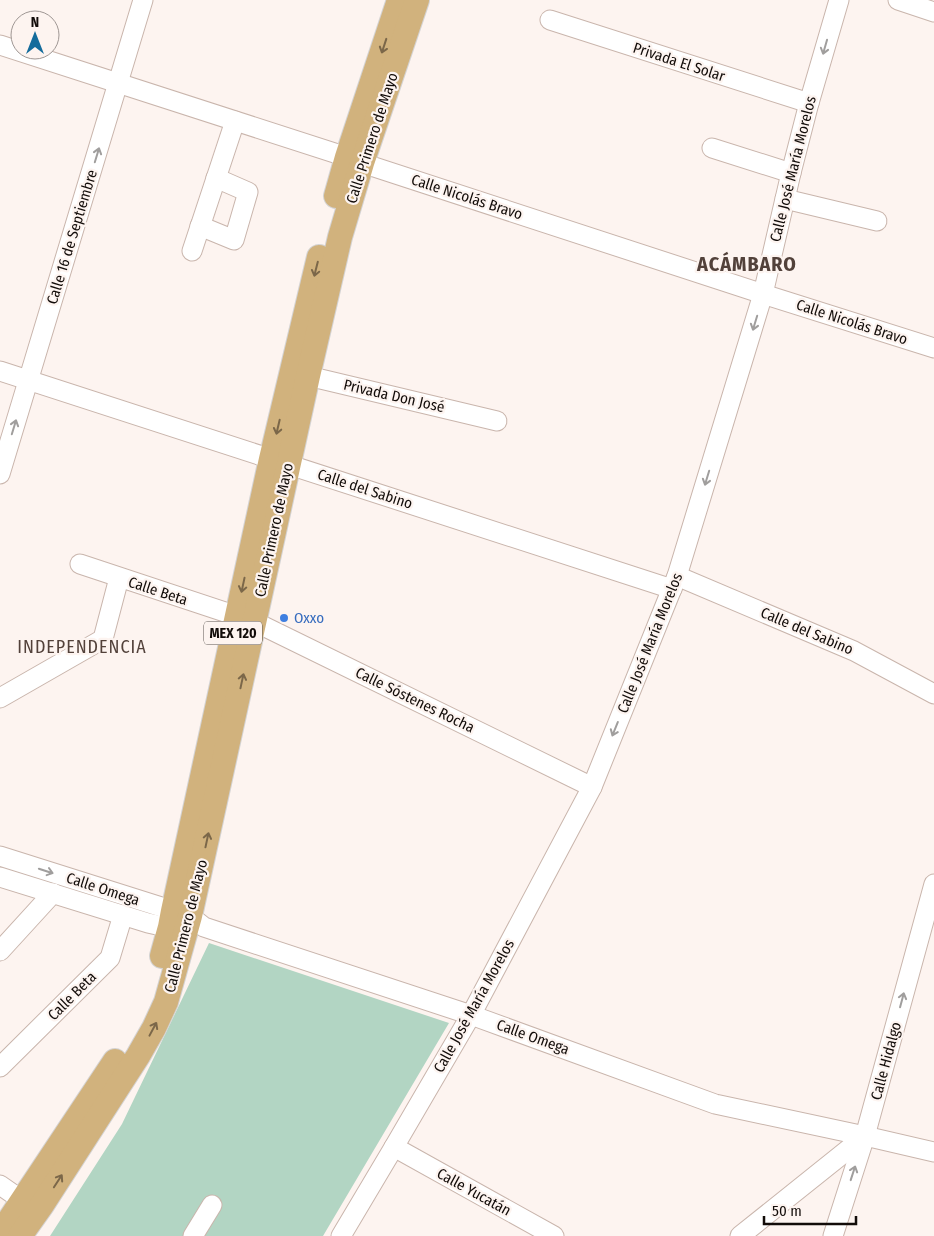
<svg xmlns="http://www.w3.org/2000/svg" width="934" height="1236" viewBox="0 0 934 1236" font-family="'Fira Sans Condensed',sans-serif">
<rect width="100%" height="100%" fill="#fdf4f0"/>
<!-- green -->
<polygon fill="#b2d5c3" points="209,943 449,1023 323,1236 50,1236 122,1124"/>
<g fill="none" stroke-linecap="round" stroke-linejoin="round">
<defs>
<g id="minor">
<polyline points="898,0 934,12"/>
<polyline points="550,20 809,103"/>
<polyline points="0,45 347,157 362,163 763,294 934,348"/>
<polyline points="712,148 791,173"/>
<polyline points="785,199 877,221"/>
<polyline points="200,226 234,240 248,192 216,178"/>
<polyline points="192,251 235,121"/>
<polyline points="0,371 672,589"/>
<polyline points="295,372 308,376 497,421"/>
<polyline points="0,474 143,0"/>
<polyline points="80,564 255,622 592,787"/>
<polyline points="677,576 854,651 934,694"/>
<polyline points="0,698 103,639 119,578"/>
<polyline points="0,856 190,916 204,927 471,1015 715,1104 865,1136 934,1152"/>
<polyline points="0,877 148,923 184,931"/>
<polyline points="0,951 53,893"/>
<polyline points="0,1067 110,958 123,915"/>
<polyline points="394,1147 554,1236"/>
<polyline points="0,1185 23,1201 34,1203"/>
<polyline points="193,1236 212,1205"/>
<polyline points="341,1236 394,1147 471,1015 592,787 677,576 763,294 791,173 809,103 839,0"/>
<polyline points="740,1236 865,1136"/>
<polyline points="833,1236 865,1136 934,884"/>
</g>
<g id="major">
<polyline points="336,196 347,157 399,0"/>
<polyline points="162,956 170,927 173,911 271,459 319,257"/>
<polyline points="0,1234 115,1061"/>
<polyline points="20,1236 42,1205 138,1056 154,1028 166,1002 190,916 308,376 340,237 362,163 417,0"/>
</g>
</defs>
<!-- minor casing -->
<use href="#minor" stroke="#c9b5ac" stroke-width="21"/>
<!-- major casing -->
<use href="#major" stroke="#d4d3d3" stroke-width="26"/>
<!-- minor -->
<use href="#minor" stroke="#fff" stroke-width="19"/>
<!-- major -->
<use href="#major" stroke="#d1b27d" stroke-width="24"/>
</g>
<!-- one-way arrows -->
<defs><path id="oneway-shaft" d="M-6 0H5M1.5-3L5.5 0L1.5 3" fill="none" stroke-width="1.6" stroke-linecap="round" stroke-linejoin="round" transform="scale(1.25)"/></defs>
<g stroke="#7b6749">
<use href="#oneway-shaft" transform="translate(384 46) rotate(108)"/>
<use href="#oneway-shaft" transform="translate(316 269) rotate(104)"/>
<use href="#oneway-shaft" transform="translate(278 427) rotate(103)"/>
<use href="#oneway-shaft" transform="translate(243 585) rotate(102)"/>
<use href="#oneway-shaft" transform="translate(242 681) rotate(-78)"/>
<use href="#oneway-shaft" transform="translate(207 840) rotate(-78)"/>
<use href="#oneway-shaft" transform="translate(153 1029) rotate(-62)"/>
<use href="#oneway-shaft" transform="translate(58 1181) rotate(-57)"/>
</g>
<g stroke="#a09e9d">
<use href="#oneway-shaft" transform="translate(825 47) rotate(106)"/>
<use href="#oneway-shaft" transform="translate(97 155) rotate(-73)"/>
<use href="#oneway-shaft" transform="translate(755 323) rotate(107)"/>
<use href="#oneway-shaft" transform="translate(14 427) rotate(-73)"/>
<use href="#oneway-shaft" transform="translate(707 478) rotate(107)"/>
<use href="#oneway-shaft" transform="translate(615 729) rotate(112)"/>
<use href="#oneway-shaft" transform="translate(46 871) rotate(18)"/>
<use href="#oneway-shaft" transform="translate(902 1000) rotate(-75)"/>
<use href="#oneway-shaft" transform="translate(853 1173) rotate(-72)"/>
</g>
<!-- markers -->
<circle fill="#3f7fe0" stroke="#fdf4f0" stroke-width="2" cx="284" cy="618" r="5"/>
<g text-anchor="middle" stroke-width="4.5" stroke-linejoin="round" paint-order="stroke">
<!-- shield labels -->
<rect fill="#fdf4f0" stroke="#58524e" stroke-width="1" x="204" y="621.5" width="58" height="23" rx="4"/>
<g font-size="14" font-weight="bold" fill="#120c09">
<text x="233" y="638">MEX 120</text>
</g>
<!-- street labels -->
<g font-size="15" fill="#120c09" stroke="#fdf4f0">
<text transform="translate(679 62) rotate(18)" y="5">Privada El Solar</text>
<text transform="translate(372 138) rotate(-72)" y="5">Calle Primero de Mayo</text>
<text transform="translate(793 169) rotate(-76)" y="5">Calle José María Morelos</text>
<text transform="translate(467 197) rotate(18)" y="5">Calle Nicolás Bravo</text>
<text transform="translate(72 237) rotate(-73)" y="5">Calle 16 de Septiembre</text>
<text transform="translate(852 322) rotate(18)" y="5">Calle Nicolás Bravo</text>
<text transform="translate(394 396) rotate(13)" y="5">Privada Don José</text>
<text transform="translate(365 489) rotate(18)" y="5">Calle del Sabino</text>
<text transform="translate(274 530) rotate(-78)" y="5">Calle Primero de Mayo</text>
<text transform="translate(158 591) rotate(18)" y="5">Calle Beta</text>
<text transform="translate(807 631) rotate(23)" y="5">Calle del Sabino</text>
<text transform="translate(650 643) rotate(-68)" y="5">Calle José María Morelos</text>
<text transform="translate(415 700) rotate(26)" y="5">Calle Sóstenes Rocha</text>
<text transform="translate(103 889) rotate(18)" y="5">Calle Omega</text>
<text transform="translate(186 926) rotate(-76)" y="5">Calle Primero de Mayo</text>
<text transform="translate(72 996) rotate(-45)" y="5">Calle Beta</text>
<text transform="translate(474 1006) rotate(-61)" y="5">Calle José María Morelos</text>
<text transform="translate(533 1037) rotate(20)" y="5">Calle Omega</text>
<text transform="translate(886 1061) rotate(-75)" y="5">Calle Hidalgo</text>
<text transform="translate(474 1192) rotate(29)" y="5">Calle Yucatán</text>
</g>
<!-- shop labels -->
<g font-size="15" fill="#366cbe" stroke="#fdf4f0" text-anchor="start">
<text x="294" y="623">Oxxo</text>
</g>
<!-- quarter labels -->
<g font-size="18" letter-spacing="1" fill="#52413a" stroke="#fdf4f0">
<text x="82" y="653">INDEPENDENCIA</text>
</g>
<!-- district labels -->
<g font-size="20" font-weight="bold" letter-spacing="1" fill="#52413a" stroke="#fdf4f0">
<text x="747" y="271">ACÁMBARO</text>
</g>
</g>
<!-- north arrow -->
<g transform="translate(35 35)"><circle r="24" fill="#fdf4f0" stroke="#9f9794"/>
<path d="M0-4L9 19L0 12L-9 19Z" fill="#146c9c"/>
<text y="-8" font-size="14" font-weight="bold" text-anchor="middle" fill="#120c09">N</text>
</g>
<!-- scale -->
<path d="M764 1216v8h92v-8" fill="none" stroke="#120c09" stroke-width="2.5"/>
<text x="772" y="1216" font-size="15" fill="#120c09" stroke="#fdf4f0" stroke-width="4" paint-order="stroke">50 m</text>
</svg>
